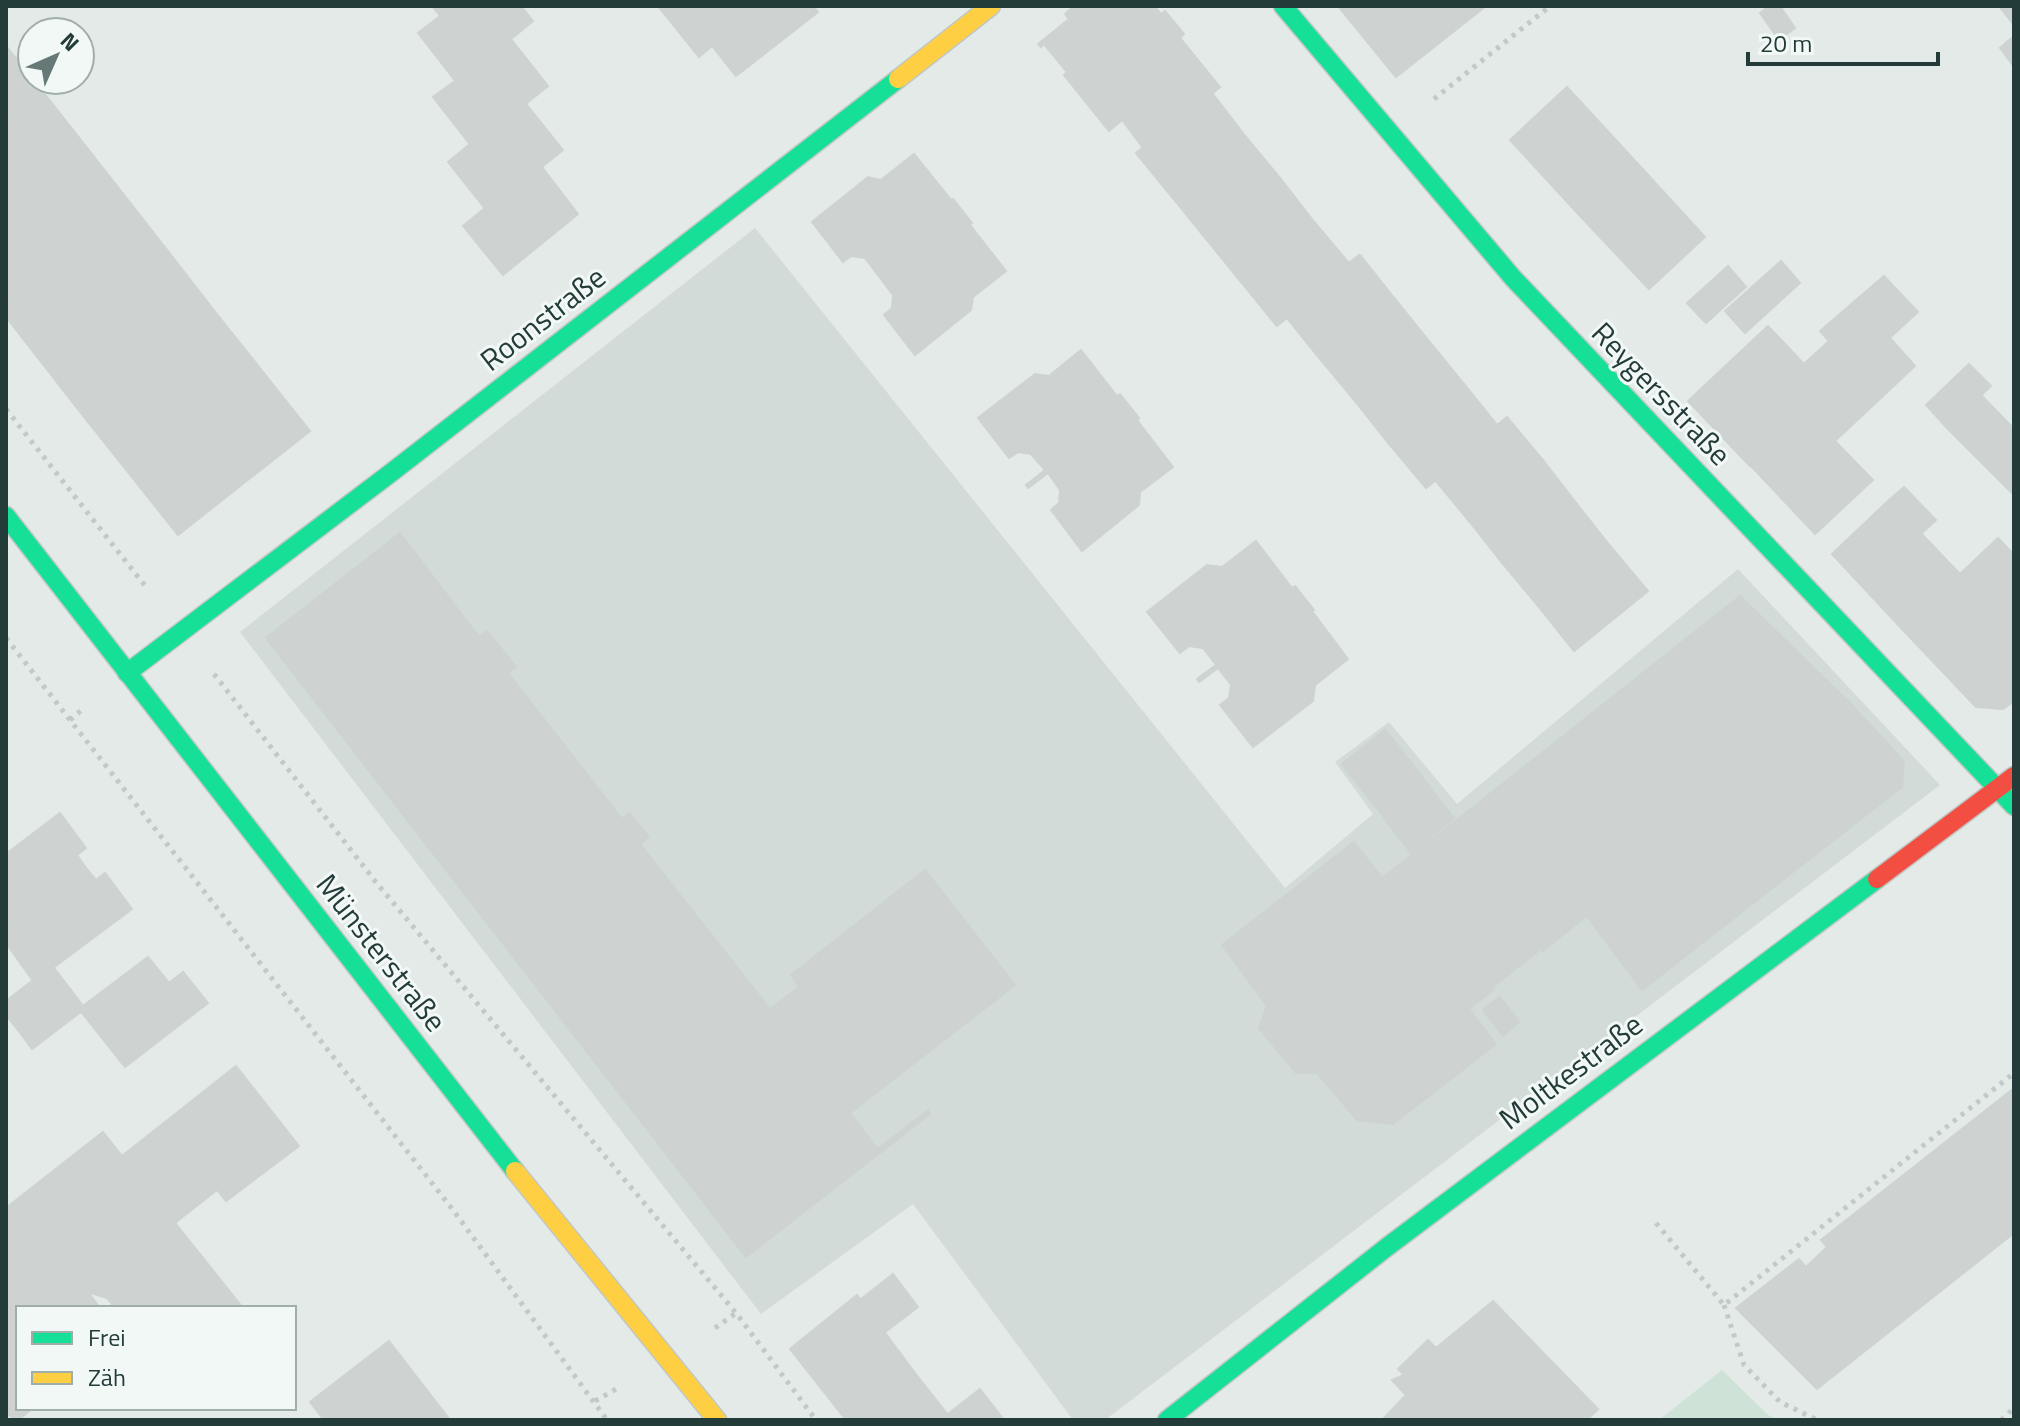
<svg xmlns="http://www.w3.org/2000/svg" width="2020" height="1426" viewBox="0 0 2020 1426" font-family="'Titillium Web',sans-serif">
<rect width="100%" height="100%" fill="#e4eae8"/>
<!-- built -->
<polygon fill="#d2dbd8" points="755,228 1285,888 1373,814 1335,762 1389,722 1457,804 1738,569 1940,785 1105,1420 1073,1420 913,1204 761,1314 240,632"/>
<!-- green -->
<polygon fill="#cee2d8" points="1722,1370 1768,1415 1780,1420 1659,1420"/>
<!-- building -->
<g fill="#ced3d2" stroke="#cdd3d1" stroke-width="2">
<polygon points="432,6 457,6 442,18"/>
<polygon points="457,6 521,6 533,21 457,83 418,33 440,16 442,18"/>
<polygon points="658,6 813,6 818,12 736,76 712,46 699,57"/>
<polygon points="1074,6 1154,6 1161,14 1165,11 1184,34 1180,38 1220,87 1144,149 1122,120 1109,131 1064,75 1067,72 1044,44 1041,47 1038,44 1069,19 1065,14"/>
<polygon points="1338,6 1486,6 1396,77"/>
<polygon points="1769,6 1780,6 1795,28 1779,40 1760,13"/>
<polygon points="1999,6 2014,6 2014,25"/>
<polygon points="2014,36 2014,67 2000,48"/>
<polygon points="511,39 548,86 472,147 433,97 456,80 457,83"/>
<polygon points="6,46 44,93 6,123"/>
<polygon points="1567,87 1638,164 1581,217 1510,140"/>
<polygon points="44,93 132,205 6,305 6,123"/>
<polygon points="1213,94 1246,137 1172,197 1136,153 1143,147 1144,149"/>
<polygon points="526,104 563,150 487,211 448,162 470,144 472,147"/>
<polygon points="1246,137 1281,179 1206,239 1172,197"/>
<polygon points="914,154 951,200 953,199 972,223 970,225 1006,271 973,297 971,310 915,355 884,315 892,308 893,295 865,258 851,256 843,262 812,222 868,177 881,180"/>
<polygon points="1638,164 1705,237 1649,289 1581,217"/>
<polygon points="542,167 578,214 503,275 463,226 485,208 487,211"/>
<polygon points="1281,179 1315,223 1241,282 1206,239"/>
<polygon points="132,205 220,318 88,422 6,317 6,305"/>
<polygon points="1315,223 1349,263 1359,255 1361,256 1276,325 1241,282"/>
<polygon points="1361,256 1395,299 1320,359 1287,318 1277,326 1276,325"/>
<polygon points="1781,261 1800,283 1745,333 1725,311"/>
<polygon points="1728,266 1746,287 1706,323 1687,303"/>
<polygon points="1884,276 1918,312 1750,466 1688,401 1768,326 1804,364 1829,341 1820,331"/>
<polygon points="1395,299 1429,341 1355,401 1320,359"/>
<polygon points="220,318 310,431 178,535 88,422"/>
<polygon points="1890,338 1915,366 1882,397 1856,370"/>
<polygon points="1429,341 1464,384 1389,444 1355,401"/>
<polygon points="1081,350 1117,396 1120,394 1139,418 1137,420 1173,467 1140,492 1139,505 1082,551 1051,510 1059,503 1060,490 1048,473 1028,488 1026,485 1045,470 1031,454 1018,452 1009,458 978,418 1035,374 1049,376"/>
<polygon points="1969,364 1991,386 1947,428 1926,405"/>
<polygon points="1856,370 1882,397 1835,441 1873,480 1815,534 1751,466"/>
<polygon points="1464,384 1498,426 1434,479 1436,480 1426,488 1389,444"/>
<polygon points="1981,395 2014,429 2014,495 1947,428"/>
<polygon points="1507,417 1543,460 1469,521 1434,479 1498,426 1497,425"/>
<polygon points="1543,460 1577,504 1503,564 1469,521"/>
<polygon points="1904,487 1936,520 1921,534 1889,500"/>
<polygon points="1889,500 1960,574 1902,629 1832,554"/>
<polygon points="1577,504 1611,547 1538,606 1503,564"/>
<polygon points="400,533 479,637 487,631 516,667 508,673 622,819 629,813 649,837 640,844 770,1009 799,987 791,975 925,870 1015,985 850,1113 878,1149 928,1110 930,1114 746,1257 266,638"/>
<polygon points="1998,538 2014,555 2014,701 2003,709 1976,707 1902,629"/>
<polygon points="1256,541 1292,588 1295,586 1314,610 1312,611 1348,659 1315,685 1313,701 1253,747 1220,705 1229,698 1231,685 1218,668 1199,682 1197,679 1216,665 1203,648 1189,646 1180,653 1147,612 1207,565 1222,567"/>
<polygon points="1611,547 1648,591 1574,651 1538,606"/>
<polygon points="1740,596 1848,701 1838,712 1543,951 1448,827"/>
<polygon points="1848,701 1904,761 1902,787 1642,990 1586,915 1838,712"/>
<polygon points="1385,730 1403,752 1359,786 1342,764"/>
<polygon points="1403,752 1420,774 1377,808 1359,786"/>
<polygon points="1420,774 1437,797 1394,831 1377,808"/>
<polygon points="1437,797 1454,818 1411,853 1394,831"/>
<polygon points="60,813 86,848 77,855 86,868 6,928 6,854"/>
<polygon points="1448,827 1542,948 1492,988 1494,989 1469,1009 1496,1044 1393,1124 1357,1120 1317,1073 1296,1073 1259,1028 1267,1006 1222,945 1354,842 1382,878"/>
<polygon points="86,868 96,880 105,873 132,909 34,982 8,946 9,933 6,928"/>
<polygon points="148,957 169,983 183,972 208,1003 125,1067 79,1009"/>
<polygon points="54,968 71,990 18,1030 6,1015 6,1001 33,980 34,982"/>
<polygon points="71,990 83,1006 79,1009 82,1011 32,1049 18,1030"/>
<polygon points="1500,997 1519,1022 1503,1036 1483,1010"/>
<polygon points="236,1066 299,1146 226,1201 164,1123"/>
<polygon points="2014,1088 2014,1233 1817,1389 1736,1308 1799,1259 1806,1267 1827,1247 1821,1240"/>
<polygon points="164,1123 218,1189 176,1222 122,1156"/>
<polygon points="103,1132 176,1224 88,1292 100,1308 18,1308 18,1408 33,1408 18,1420 6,1414 6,1208"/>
<polygon points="176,1224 243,1308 115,1308 107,1298 88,1292"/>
<polygon points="893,1274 918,1307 885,1332 860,1300"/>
<polygon points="857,1295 915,1373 855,1420 846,1420 790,1349"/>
<polygon points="1493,1301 1598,1409 1587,1420 1382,1420 1406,1395 1392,1380 1404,1375 1398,1369 1428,1340 1436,1348"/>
<polygon points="389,1341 450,1420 324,1420 310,1402"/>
<polygon points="915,1373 952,1420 855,1420"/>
<polygon points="980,1389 1004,1420 952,1420 948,1414"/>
</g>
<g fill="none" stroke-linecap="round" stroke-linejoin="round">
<defs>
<g id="fast">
<polyline points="1283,6 1513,278 2014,806"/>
<polyline points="6,516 515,1171"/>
<polyline points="127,673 392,472 898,79"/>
<polyline points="1167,1420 1387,1247 1877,879"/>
</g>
<g id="slow">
<polyline points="898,79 991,6"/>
<polyline points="515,1171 717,1420"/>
</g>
<polyline id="jam" points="1877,879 2014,776"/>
</defs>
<!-- fast casing -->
<use href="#fast" stroke="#c0c7c5" stroke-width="21"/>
<!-- slow casing -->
<use href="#slow" stroke="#c0c7c5" stroke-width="21"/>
<!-- jam casing -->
<use href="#jam" stroke="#c0c7c5" stroke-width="21"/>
<!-- path -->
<g stroke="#c1cac8" stroke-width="5" stroke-dasharray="4 6" stroke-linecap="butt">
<polyline points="1434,99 1550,6"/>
<polyline points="6,409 146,587"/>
<polyline points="6,638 453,1210 607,1420"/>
<polyline points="214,674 375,881 736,1313 816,1420"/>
<polyline points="70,720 84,708"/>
<polyline points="1656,1223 1724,1305 2014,1073"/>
<polyline points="1724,1305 1744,1365 1780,1402 1817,1420"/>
<polyline points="715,1328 736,1313"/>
<polyline points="595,1401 618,1388"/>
<polyline points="2001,1420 2014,1408"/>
</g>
<!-- fast -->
<use href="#fast" stroke="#16e098" stroke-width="18"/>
<!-- slow -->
<use href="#slow" stroke="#ffcf43" stroke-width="18"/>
<!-- jam -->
<use href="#jam" stroke="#f24e42" stroke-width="18"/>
</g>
<g text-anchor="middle" stroke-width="6" stroke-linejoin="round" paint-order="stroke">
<!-- street labels -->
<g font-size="30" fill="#233c3a" stroke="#f2f8f6">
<text transform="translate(543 319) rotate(-38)" y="10">Roonstraße</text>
<text transform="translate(1661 394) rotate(46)" y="10">Reygersstraße</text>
<text transform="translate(381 953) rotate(52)" y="10">Münsterstraße</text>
<text transform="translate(1571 1072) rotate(-37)" y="10">Moltkestraße</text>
</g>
</g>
<!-- border -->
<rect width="2020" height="1426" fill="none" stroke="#233c3a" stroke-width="16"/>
<!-- legend -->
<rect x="16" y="1306" width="280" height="104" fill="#f2f8f6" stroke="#9fadab" stroke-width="2"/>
<rect x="32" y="1332" width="40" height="12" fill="#16e098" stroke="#9fadab" stroke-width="2"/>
<text x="88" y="1346" font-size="24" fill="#233c3a">Frei</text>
<rect x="32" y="1372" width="40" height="12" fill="#ffcf43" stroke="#9fadab" stroke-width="2"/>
<text x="88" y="1386" font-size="24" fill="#233c3a">Zäh</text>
<!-- north arrow -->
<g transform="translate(56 56) rotate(45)"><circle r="38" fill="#f2f8f6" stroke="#9fadab" stroke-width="2"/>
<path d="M0-6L14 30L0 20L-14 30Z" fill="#677977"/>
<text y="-12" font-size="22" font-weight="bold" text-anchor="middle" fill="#233c3a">N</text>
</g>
<!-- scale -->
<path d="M1748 52v12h190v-12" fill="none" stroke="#233c3a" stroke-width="4"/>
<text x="1760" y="52" font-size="24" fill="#233c3a" stroke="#f2f8f6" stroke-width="6" paint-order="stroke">20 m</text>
</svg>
